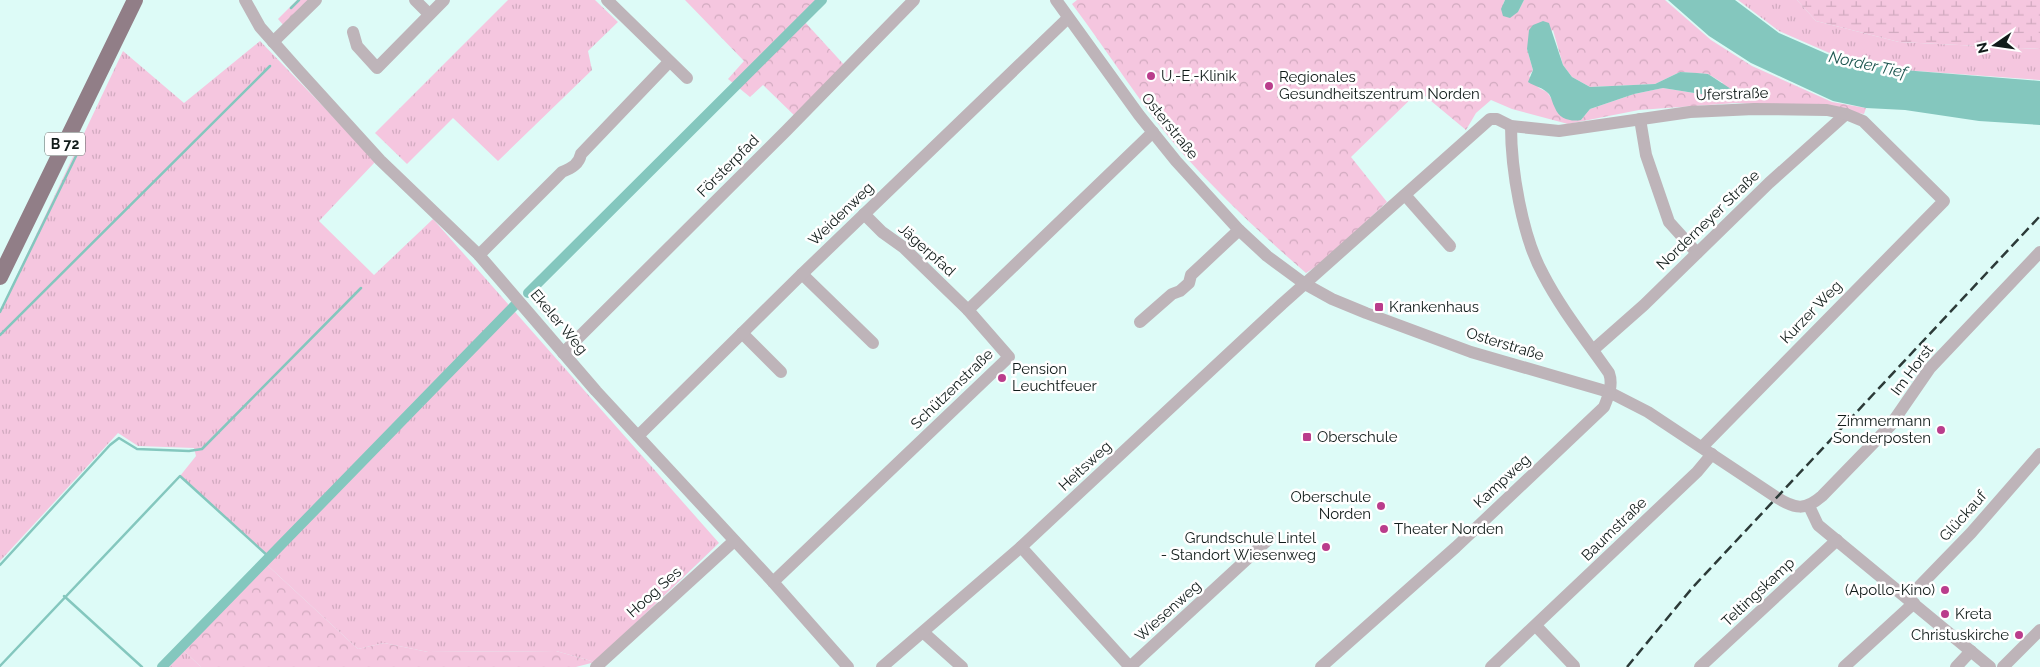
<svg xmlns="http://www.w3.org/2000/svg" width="2040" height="667" viewBox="0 0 2040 667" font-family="Raleway,sans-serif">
<defs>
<pattern id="grass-tufts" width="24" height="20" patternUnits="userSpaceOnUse" patternTransform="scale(1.25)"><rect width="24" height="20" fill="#f5c6df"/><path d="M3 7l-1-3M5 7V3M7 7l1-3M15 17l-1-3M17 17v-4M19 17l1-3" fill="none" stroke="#d1aabf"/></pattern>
<pattern id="forest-crowns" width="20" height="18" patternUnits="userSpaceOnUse" patternTransform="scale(1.25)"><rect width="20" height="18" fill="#f5c6df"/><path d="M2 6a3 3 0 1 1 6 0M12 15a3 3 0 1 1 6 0" fill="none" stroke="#d1aabf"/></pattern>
<pattern id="wetland-marsh" width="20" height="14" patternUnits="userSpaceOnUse" patternTransform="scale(1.25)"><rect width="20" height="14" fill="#f5c6df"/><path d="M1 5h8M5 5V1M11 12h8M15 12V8" fill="none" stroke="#d1aabf"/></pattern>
</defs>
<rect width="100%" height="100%" fill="#ddfbf7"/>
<!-- grass -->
<g fill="url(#grass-tufts)">
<polygon points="508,0 595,0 618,22 588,51 592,70 498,161 453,118 407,164 375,133"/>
<polygon points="1738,0 1797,0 1816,21 1899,42 2040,49 2040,80 1903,70 1834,55 1779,31"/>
<polygon points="260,41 376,161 319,221 374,275 433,219 719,543 595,662 556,651 428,652 384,643 358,649 266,564 268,557 180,476 196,456 194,448 138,446 118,433 0,561 0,311 123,51 184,103"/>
<polygon points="184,651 201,667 169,667"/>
</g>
<!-- forest -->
<g fill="url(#forest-crowns)" fill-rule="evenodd">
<polygon points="297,0 311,0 284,26 278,19"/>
<polygon points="685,0 824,0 804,21 847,68 798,119 763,85 750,97 728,79 744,61"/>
<path d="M1077 0H1505L1503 4 1518 12 1524 0H1665L1711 40 1752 66 1832 102 1866 108 1864 114 1824 107 1736 103 1639 110 1568 124 1512 109 1491 100 1476 113 1466 130 1419 91 1351 157 1387 202 1323 262 1306 273C1263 236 1221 196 1183 154 1142 107 1109 53 1072 4ZM1553 30 1563 65 1572 77 1590 87 1655 84 1680 72 1708 74 1723 83 1700 94 1663 88 1634 94 1590 109 1581 120 1551 98 1547 92 1539 88 1529 76 1533 70 1527 49Z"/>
<polygon points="266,564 358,649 384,643 428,652 556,651 595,662 576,667 201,667 184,651"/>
</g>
<!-- wetland -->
<polygon fill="url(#wetland-marsh)" points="1797,0 2040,0 2040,49 1899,42 1816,21"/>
<!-- water -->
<g fill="#84c7be">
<polygon points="1505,0 1524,0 1518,12 1510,18 1503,16 1501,9"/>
<polygon points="1668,0 1735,0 1779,33 1834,57 1903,70 2040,81 2040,125 1979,121 1905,110 1866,108 1833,101 1751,63 1709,36"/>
<path d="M1543 21 1549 23 1563 65 1572 77 1590 87 1655 84 1680 72 1697 73 1708 74 1731 89 1729 93 1713 96 1663 88 1634 94 1590 109 1581 120C1571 122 1559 119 1555 108 1552 103 1552 98 1549 94 1544 88 1534 86 1528 82L1533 70 1527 49 1529 30 1533 25Z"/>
</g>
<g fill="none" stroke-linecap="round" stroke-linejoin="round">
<!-- stream -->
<g stroke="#84c7be" stroke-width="2.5">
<polyline points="291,8 299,0"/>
<polyline points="0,312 78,152"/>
<polyline points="0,335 270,66"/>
<polyline points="0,565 110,445 119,438 137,449 189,451 202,449 361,288"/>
<polyline points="64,596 142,667"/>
<polyline points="0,666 180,476 269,557"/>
</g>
<!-- canal -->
<g stroke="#84c7be" stroke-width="10">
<polyline points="528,293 822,0"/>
<polyline points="162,667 515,305"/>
</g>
<!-- minor -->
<g stroke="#beb4b9" stroke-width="12">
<polyline points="245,0 260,27 299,71 380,160 479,255 596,391 773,582 848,667"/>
<polyline points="415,0 429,14"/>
<polyline points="607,0 687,78"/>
<path d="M1056 0 1139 115 1176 161 1239 230 1267 256 1305 284 1332 299 1366 313 1471 352 1609 392 1648 412 1776 497C1795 509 1805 511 1822 496L1890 426 1930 368 2040 252"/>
<polyline points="353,32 357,46 377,68 444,0"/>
<polyline points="273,42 316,0"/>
<polyline points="1640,119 1646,155 1669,222 1697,253"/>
<polyline points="1405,195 1450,246"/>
<polyline points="864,214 882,232 903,247 968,310"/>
<path d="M479 255 562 172C572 168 579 164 581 154L669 62"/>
<polyline points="802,274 873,343"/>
<polyline points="1140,322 1172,294 1180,291 1189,283 1191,275 1239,230"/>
<polyline points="742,333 781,372"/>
<polyline points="1593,350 1644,305 1769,183 1846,114"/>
<polyline points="563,353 786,131 914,0"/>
<polyline points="638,436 802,274 1068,18"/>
<polyline points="1809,506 1818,525 1990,667"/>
<polyline points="1021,547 1130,667"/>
<polyline points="773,582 1009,357 968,310 1153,132"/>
<polyline points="1908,598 1971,533 2040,454"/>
<polyline points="1536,626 1574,666"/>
<polyline points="924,633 962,667"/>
<polyline points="596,667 734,541"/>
<polyline points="882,667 1021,547 1282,304 1490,119 1497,119 1511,126 1559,131 1690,112 1754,109 1827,110 1846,114 1863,121 1944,201 1702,447"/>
<polyline points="1130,667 1270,538"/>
<path d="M1321 667 1456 547 1604 407C1609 395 1613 384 1609 373 1586 340 1561 309 1543 274 1522 236 1511 169 1511 126"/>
<polyline points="1491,667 1697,472 1712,454"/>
<polyline points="1700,667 1837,540"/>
<polyline points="1844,667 1914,603"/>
<polyline points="1956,667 1971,651"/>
<polyline points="2003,667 2040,630"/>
</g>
<!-- major -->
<polyline stroke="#917e87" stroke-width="16" points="0,277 135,0"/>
<!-- rail -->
<polyline stroke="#2c3a38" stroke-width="2.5" stroke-dasharray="10 5" stroke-linecap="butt" points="1627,667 1693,587 2040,216"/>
</g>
<!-- markers -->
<g fill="#ba3d8c" stroke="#fff" stroke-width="2">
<circle cx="1151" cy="76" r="5"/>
<circle cx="1269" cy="86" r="5"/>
<rect x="1374" y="302" width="10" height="10" rx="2.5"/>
<circle cx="1002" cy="378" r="5"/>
<circle cx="1941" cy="430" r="5"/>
<rect x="1302" y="432" width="10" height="10" rx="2.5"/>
<circle cx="1381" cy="506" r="5"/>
<circle cx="1384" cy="529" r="5"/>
<circle cx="1326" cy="547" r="5"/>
<circle cx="1945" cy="590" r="5"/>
<circle cx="1945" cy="614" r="5"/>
<circle cx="2019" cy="635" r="5"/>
</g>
<g text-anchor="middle" stroke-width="5" stroke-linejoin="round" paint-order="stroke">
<!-- shield labels -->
<rect fill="#fff" stroke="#58605f" stroke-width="1" x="45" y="132.5" width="40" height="23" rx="4"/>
<g font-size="14" font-weight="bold" fill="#111c1a">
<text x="65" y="149">B 72</text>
</g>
<!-- poi labels -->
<g font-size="15" fill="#111c1a" stroke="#fff" text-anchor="start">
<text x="1161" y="81">U.-E.-Klinik</text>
<text x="1279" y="82">Regionales<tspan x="1279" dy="17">Gesundheitszentrum Norden</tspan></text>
<text x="1389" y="312">Krankenhaus</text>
<text x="1012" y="374">Pension<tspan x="1012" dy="17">Leuchtfeuer</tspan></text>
<text x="1931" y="426" text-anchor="end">Zimmermann<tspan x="1931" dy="17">Sonderposten</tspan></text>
<text x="1317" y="442">Oberschule</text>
<text x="1371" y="502" text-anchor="end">Oberschule<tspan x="1371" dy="17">Norden</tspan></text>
<text x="1394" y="534">Theater Norden</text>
<text x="1316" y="543" text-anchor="end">Grundschule Lintel<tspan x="1316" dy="17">- Standort Wiesenweg</tspan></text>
<text x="1935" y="595" text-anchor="end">(Apollo-Kino)</text>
<text x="1955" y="619">Kreta</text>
<text x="2009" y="640" text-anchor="end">Christuskirche</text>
</g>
<!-- street labels -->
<g font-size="15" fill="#111c1a" stroke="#fff">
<text transform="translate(1732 94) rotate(-2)" y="5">Uferstraße</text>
<text transform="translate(1170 126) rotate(51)" y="5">Osterstraße</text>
<text transform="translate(728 166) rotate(-45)" y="5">Försterpfad</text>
<text transform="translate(841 214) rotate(-44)" y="5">Weidenweg</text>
<text transform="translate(1708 220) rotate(-44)" y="5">Norderneyer Straße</text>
<text transform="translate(927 250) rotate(42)" y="5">Jägerpfad</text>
<text transform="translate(1811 312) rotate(-46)" y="5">Kurzer Weg</text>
<text transform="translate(559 322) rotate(50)" y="5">Ekeler Weg</text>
<text transform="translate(1505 344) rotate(17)" y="5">Osterstraße</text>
<text transform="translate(1912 370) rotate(-53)" y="5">Im Horst</text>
<text transform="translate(952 389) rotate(-44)" y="5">Schützenstraße</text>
<text transform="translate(1085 466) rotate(-43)" y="5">Heitsweg</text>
<text transform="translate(1502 481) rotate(-43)" y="5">Kampweg</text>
<text transform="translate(1963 516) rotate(-48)" y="5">Glückauf</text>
<text transform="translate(1614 529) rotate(-44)" y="5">Baumstraße</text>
<text transform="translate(654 592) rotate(-42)" y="5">Hoog Ses</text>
<text transform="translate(1758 592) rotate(-43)" y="5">Teltingskamp</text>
<text transform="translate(1168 611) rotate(-42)" y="5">Wiesenweg</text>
</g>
<!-- water labels -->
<g font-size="16" font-style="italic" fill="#1e5751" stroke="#fff">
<text transform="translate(1868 64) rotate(12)" y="6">Norder Tief</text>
</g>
</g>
<!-- north arrow -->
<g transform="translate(1995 45) rotate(257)" stroke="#ffffff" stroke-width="4" paint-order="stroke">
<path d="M0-4L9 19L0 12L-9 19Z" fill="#111c1a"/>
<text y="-8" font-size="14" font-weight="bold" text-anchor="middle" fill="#111c1a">N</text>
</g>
</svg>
